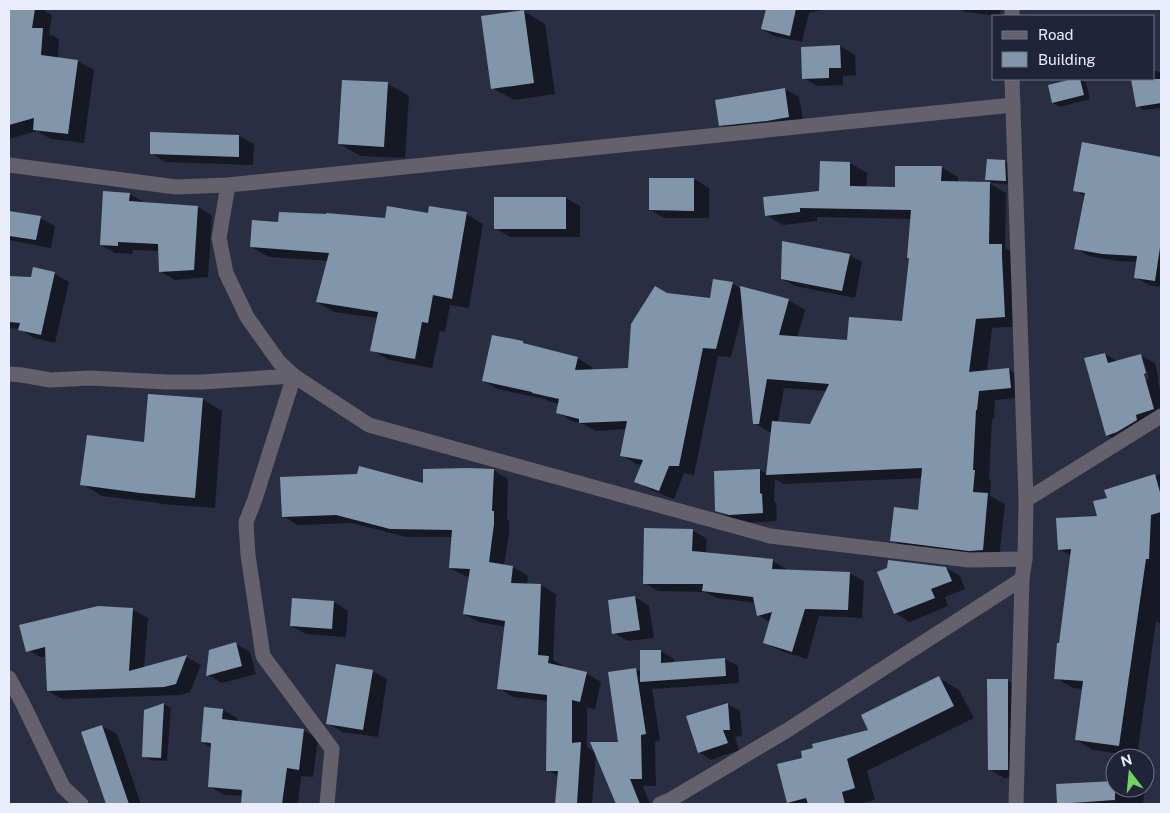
<svg xmlns="http://www.w3.org/2000/svg" width="1170" height="813" viewBox="0 0 1170 813" font-family="'Public Sans',sans-serif">
<rect width="100%" height="100%" fill="#2a2e43"/>
<!-- shadow -->
<g fill="#0007" fill-rule="evenodd">
<polygon points="9,9 46,9 45,11 52,15 49,34 59,39 58,58 77,61 94,70 84,143 51,139 37,131 9,139 9,80 15,79 17,51 9,50"/>
<polygon points="767,9 825,9 809,13 802,42 774,36 762,29"/>
<polygon points="960,9 1001,9 1000,16 966,12"/>
<polygon points="524,11 545,24 555,94 514,100 492,88"/>
<polygon points="840,46 855,55 856,75 843,76 843,85 818,86 803,78 802,48"/>
<polygon points="1154,71 1158,71 1161,73 1161,108 1144,110 1137,106 1133,79 1154,79"/>
<polygon points="1078,79 1086,82 1090,99 1060,107 1053,103 1049,86"/>
<polygon points="388,84 409,96 405,158 361,156 339,144"/>
<polygon points="785,89 799,97 804,125 735,133 720,125"/>
<polygon points="152,133 239,136 254,144 253,165 165,162 151,153"/>
<polygon points="1083,144 1161,158 1161,287 1149,285 1135,277 1138,262 1116,261 1089,256 1076,248 1086,197 1075,190"/>
<polygon points="1005,162 1012,166 1013,185 993,183 986,179"/>
<path d="M850 163 867 173 866 188H896L941 167 958 177V183H989L1006 193 1005 248 1019 255 1021 326 992 328 987 371 1008 369 1025 379 1027 397 995 400 994 419H992L989 480 991 481 990 496 1005 504 999 559 908 550 892 540 920 511 922 478 784 484 775 479 774 502 776 503 777 521 744 523 731 519 717 510 716 472 760 470 768 474 771 433 754 423 743 310 731 357 718 356 694 475 684 473 674 499 651 490 636 481 642 465 636 464 621 455 626 429 596 431 583 424 572 421 557 412 560 404 548 401 545 399 498 389 483 381 523 342 530 346 577 358 592 367 591 371 629 369 668 295 711 299 733 284 740 288 788 300 805 310 797 338 848 342 903 322 910 258 912 219 817 217V221L783 225 766 215 821 192ZM784 388 827 391 810 426 778 422Z"/>
<polygon points="650,179 694,179 709,188 709,218 664,218 650,210"/>
<polygon points="129,194 144,202 198,207 212,215 208,277 175,280 160,271 159,251 133,250 132,254 115,253 101,245"/>
<polygon points="566,198 580,206 580,237 510,237 495,228"/>
<polygon points="9,212 40,218 55,226 51,248 9,240"/>
<polygon points="429,214 466,214 483,224 469,308 450,305 445,332 440,331 432,368 389,360 372,350 378,318 334,312 317,302 328,261 269,257 251,247 279,223 386,219"/>
<polygon points="849,255 862,262 855,298 795,286 782,279"/>
<polygon points="34,269 55,274 69,282 55,343 34,338 20,329 9,328 9,277 32,279"/>
<path d="M1105 354 1117 361 1140 355 1155 363 1159 381H1158L1161 394V419L1121 443 1107 435ZM1142 364H1145L1149 379 1146 380Z"/>
<polygon points="202,399 222,411 215,508 161,504 159,503 102,496 82,484 145,444"/>
<polygon points="493,470 508,479 507,520 509,521 509,533 504,566 513,567 528,576 527,585 541,585 556,594 553,660 563,666 563,668 586,673 601,682 595,709 587,708 587,747 595,752 619,743 636,669 641,672 661,651 674,659 674,663 725,659 738,666 739,683 654,689 652,688 660,741 655,742 656,786 643,786 650,804 617,804 596,753 592,804 556,804 558,776 547,770 548,701 513,697 498,688 506,627 479,622 464,614 470,577 465,576 450,568 452,537 406,537 352,523 298,525 283,516"/>
<polygon points="1161,474 1161,624 1156,621 1137,756 1093,750 1076,740 1083,689 1073,688 1056,678 1071,556 1059,549 1099,517 1108,498 1106,491"/>
<polygon points="692,530 707,539 706,553 772,561 787,569 787,571 849,573 864,581 862,618 819,616 807,659 781,651 766,643 770,622 758,615 756,603 717,598 705,592 658,591 644,583"/>
<polygon points="946,568 960,576 965,589 945,597 948,606 910,622 895,613"/>
<polygon points="635,597 649,606 654,638 628,641 614,633"/>
<polygon points="334,602 348,611 346,637 306,634 291,626"/>
<polygon points="98,608 133,610 148,618 144,668 186,657 201,665 190,692 180,695 63,699 48,691 47,657 41,657 26,649"/>
<polygon points="236,644 250,652 256,674 222,683 208,675"/>
<polygon points="372,671 387,679 378,737 342,732 328,723"/>
<polygon points="939,678 959,690 974,718 867,771 875,800 862,803 862,804 792,804 788,802 804,759 870,731"/>
<polygon points="1007,680 1022,689 1022,777 1004,778 989,769"/>
<polygon points="164,704 171,708 167,761 150,760 143,756 145,711"/>
<polygon points="728,704 740,711 742,736 735,737 739,750 711,760 699,752 688,717"/>
<polygon points="223,710 237,718 237,722 303,730 318,739 313,777 301,776 298,804 242,804 243,796 224,795 209,786 212,748 202,742"/>
<polygon points="102,726 117,734 141,804 107,804 83,733"/>
<polygon points="1113,780 1115,780 1115,788 1145,788 1143,804 1061,804 1058,803 1113,782"/>
</g>
<!-- building -->
<g fill="#8196ab">
<polygon points="9,9 35,9 32,28 43,28 41,55 78,60 68,134 33,130 34,118 9,125"/>
<polygon points="766,9 796,9 790,36 761,29"/>
<polygon points="524,10 534,83 491,89 481,16"/>
<polygon points="840,45 841,68 829,68 829,78 802,79 801,47"/>
<polygon points="1073,79 1080,79 1084,95 1052,103 1048,85"/>
<polygon points="1131,79 1161,79 1161,103 1136,107"/>
<polygon points="342,80 388,82 384,147 338,144"/>
<polygon points="785,88 789,117 767,121 719,126 715,100"/>
<polygon points="150,132 239,135 239,157 150,154"/>
<polygon points="1082,142 1161,157 1161,241 1155,281 1134,278 1137,256 1102,254 1074,249 1085,193 1073,191"/>
<polygon points="987,159 1005,160 1006,181 985,180"/>
<polygon points="820,161 850,162 850,186 895,187 895,166 942,166 941,181 990,182 989,244 1002,244 1002,256 1005,317 976,319 969,372 1009,368 1011,388 979,391 977,410 976,410 973,470 975,470 973,492 988,493 983,550 969,551 890,541 894,507 918,510 922,468 766,475 772,421 810,424 829,384 767,379 759,424 753,424 740,286 789,299 779,335 847,340 849,317 902,321 909,258 907,258 911,210 800,208 800,212 765,216 763,197 819,191"/>
<polygon points="649,178 694,178 694,211 649,210"/>
<polygon points="103,191 130,193 129,201 198,206 194,270 159,272 158,244 118,242 118,246 100,245"/>
<rect x="494" y="197" width="72" height="32"/>
<polygon points="387,206 428,213 429,206 467,212 452,299 433,295 428,323 422,322 415,359 370,351 378,312 316,302 329,253 250,247 252,220 278,222 279,212 326,214 326,213 385,218"/>
<polygon points="9,211 41,216 36,240 9,236"/>
<polygon points="782,241 850,254 842,291 781,279"/>
<polygon points="33,267 55,272 41,335 18,330 20,323 9,322 9,276 31,277"/>
<polygon points="713,279 733,282 716,349 703,348 679,466 669,466 659,491 634,482 643,460 620,456 627,421 579,423 579,419 556,413 559,399 532,393 532,392 482,381 492,335 523,341 523,343 578,357 575,370 628,368 631,324 655,286 667,293 710,298"/>
<polygon points="1105,353 1108,363 1141,354 1146,373 1144,374 1154,409 1136,415 1137,420 1117,432 1106,436 1084,358"/>
<polygon points="148,394 203,398 195,498 140,493 80,485 87,435 144,442"/>
<polygon points="359,466 423,483 423,469 469,468 494,469 492,511 494,511 494,524 489,562 513,566 511,583 541,584 538,655 549,656 548,663 587,672 580,702 572,700 572,743 581,742 577,804 555,804 558,771 546,771 547,695 497,689 505,621 463,614 470,569 449,568 452,530 390,529 336,515 282,517 280,477 357,474"/>
<polygon points="760,469 760,493 762,494 763,513 729,515 715,511 714,471"/>
<polygon points="1155,474 1161,496 1161,512 1151,515 1149,559 1146,559 1119,746 1075,740 1083,681 1054,679 1057,643 1059,643 1071,549 1058,550 1056,518 1097,516 1093,501 1107,498 1104,490"/>
<polygon points="644,528 693,529 692,551 773,559 772,569 850,572 848,610 805,609 792,652 763,643 772,612 757,616 753,597 702,591 703,584 643,584"/>
<polygon points="888,560 946,567 952,581 931,589 935,598 894,614 877,572 887,568"/>
<polygon points="635,596 640,630 612,634 608,600"/>
<polygon points="292,598 334,601 332,629 290,626"/>
<polygon points="98,606 133,608 129,671 187,655 176,684 164,687 47,691 45,647 26,652 19,625"/>
<polygon points="236,642 242,666 206,676 209,650"/>
<polygon points="640,650 661,650 661,663 725,658 726,676 640,682"/>
<polygon points="336,664 373,670 363,730 326,724"/>
<polygon points="636,668 646,734 641,735 642,779 630,779 640,804 616,804 590,742 618,742 608,672"/>
<polygon points="939,676 954,706 847,759 855,788 842,792 845,804 808,804 806,798 787,803 777,764 802,758 801,751 813,748 812,744 868,730 861,715"/>
<polygon points="987,679 1008,679 1008,770 988,770"/>
<polygon points="164,703 161,758 142,757 144,710"/>
<polygon points="728,703 730,730 723,730 728,743 698,753 686,716"/>
<polygon points="204,707 223,709 222,719 304,729 299,770 287,768 282,804 241,804 242,790 208,787 211,743 201,742"/>
<polygon points="102,725 129,804 106,804 81,732"/>
<polygon points="1115,781 1115,800 1057,804 1056,784"/>
</g>
<g fill="none" stroke-linecap="round" stroke-linejoin="round">
<!-- minor -->
<g stroke="#65616c" stroke-width="15">
<polyline points="1012,9 1012,16"/>
<polyline points="1012,79 1026,500 1025,559 1022,579 1016,804"/>
<polyline points="9,165 176,187 228,185 1013,105"/>
<polyline points="228,185 219,238 226,273 247,317 279,362 294,376 369,425 770,536 969,560 1025,559"/>
<polyline points="9,374 22,375 50,380 90,378 166,382 202,382 294,376 255,499 246,522 248,555 263,656 332,749 327,804"/>
<polyline points="1026,500 1161,416"/>
<polyline points="9,678 22,702 63,787 81,804"/>
<polyline points="660,804 670,800 786,731 1022,579"/>
</g>
</g>
<!-- border -->
<rect width="1170" height="813" fill="none" stroke="#eaedfb" stroke-width="20"/>
<!-- legend -->
<rect x="992" y="15" width="162" height="65" fill="#202438" stroke="#717486"/>
<rect x="1002" y="31" width="25" height="8" fill="#65616c" stroke="#717486"/>
<text x="1038" y="40" font-size="15" fill="#eaedfb">Road</text>
<rect x="1002" y="52" width="25" height="15" fill="#8196ab" stroke="#717486"/>
<text x="1038" y="65" font-size="15" fill="#eaedfb">Building</text>
<!-- north arrow -->
<g transform="translate(1130 773) rotate(344)"><circle r="24" fill="#202438" stroke="#717486"/>
<path d="M0-4L9 19L0 12L-9 19Z" fill="#6ed360"/>
<text y="-8" font-size="14" font-weight="bold" text-anchor="middle" fill="#eaedfb">N</text>
</g>
</svg>
